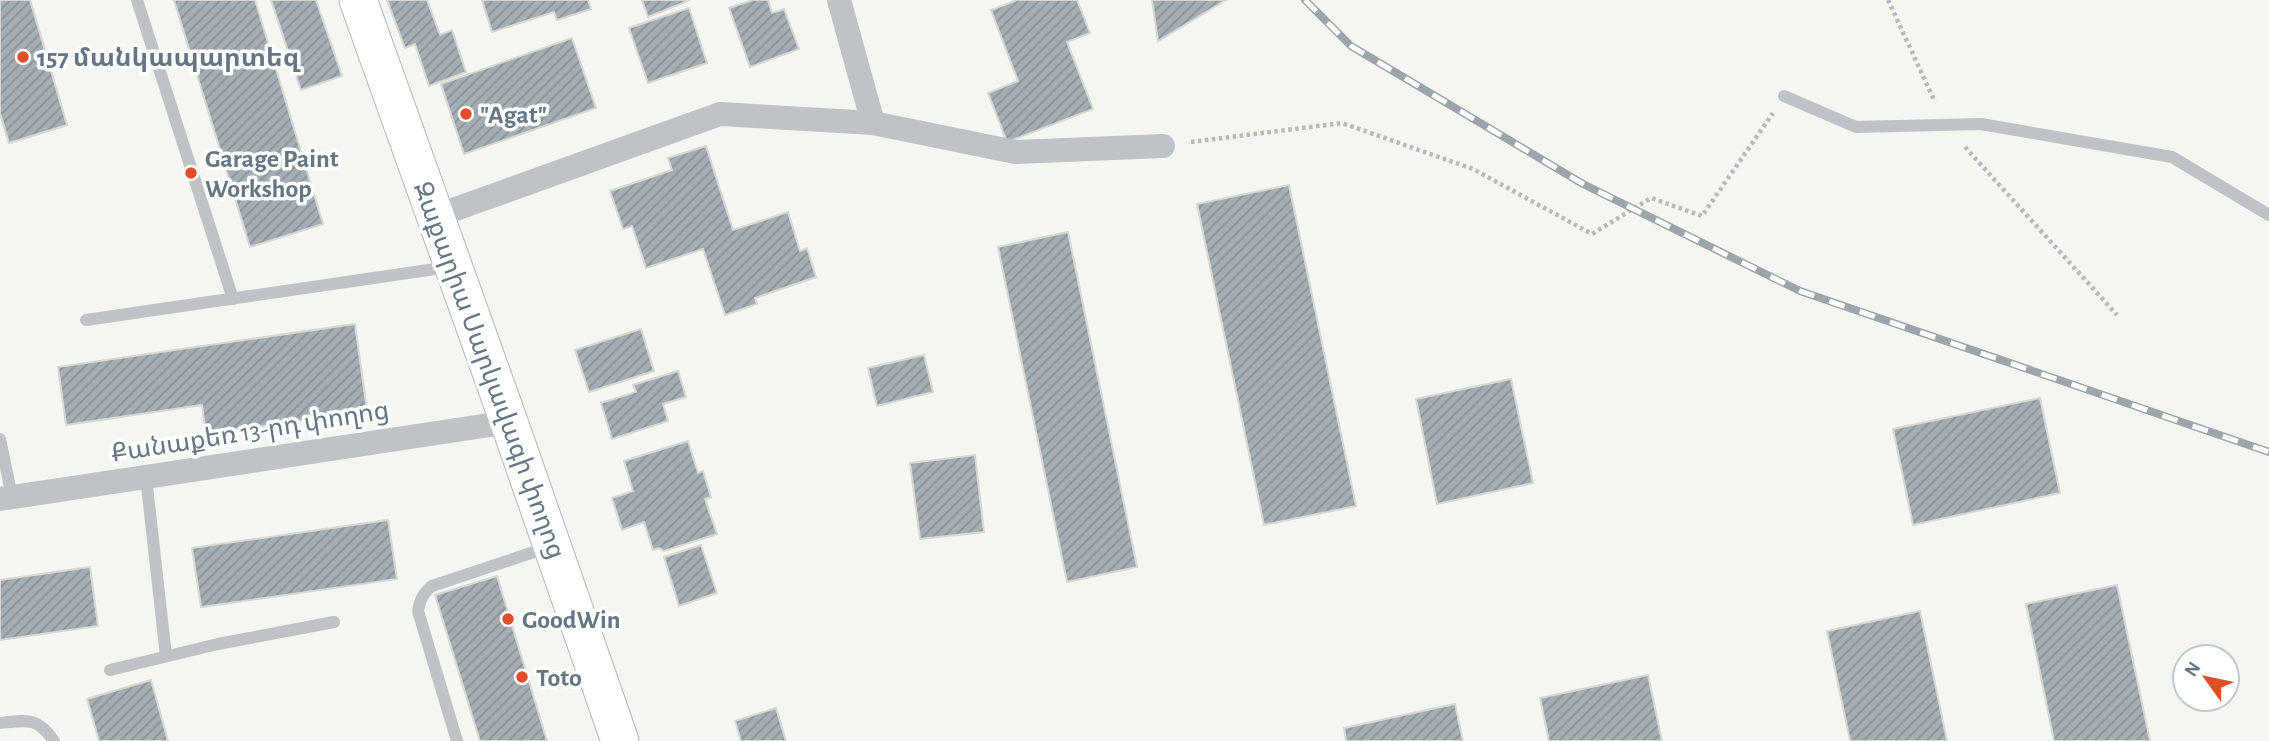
<svg xmlns="http://www.w3.org/2000/svg" width="2269" height="741" viewBox="0 0 2269 741" font-family="'Alegreya Sans','Noto Sans Armenian',sans-serif">
<defs>
<pattern id="building-hatch" width="6" height="6" patternUnits="userSpaceOnUse" patternTransform="scale(1.75)"><rect width="6" height="6" fill="#a5aeb3"/><path d="M-1 1l2-2M0 6l6-6M5 7l2-2" fill="none" stroke="#8a9297"/></pattern>
</defs>
<rect width="100%" height="100%" fill="#f5f5f2"/>
<!-- building -->
<g fill="url(#building-hatch)" stroke="#d7d7d4" stroke-width="2">
<polygon points="0,0 30,0 67,125 9,143 0,113"/>
<polygon points="0,0 30,0 67,125 9,143 0,113"/>
<polygon points="174,0 255,0 323,224 250,247"/>
<polygon points="271,0 316,0 342,76 301,90"/>
<polygon points="387,0 427,0 440,35 452,30 466,72 429,86 415,44 405,48"/>
<polygon points="482,0 588,0 591,9 557,20 554,12 492,32"/>
<polygon points="642,0 690,0 648,17"/>
<polygon points="753,0 768,0 772,13 784,9 799,49 750,67 729,8"/>
<polygon points="1017,0 1077,0 1090,33 1067,42 1093,109 1007,142 988,93 1018,81 991,10"/>
<polygon points="1152,0 1226,0 1158,41"/>
<polygon points="689,8 707,63 648,83 629,28"/>
<polygon points="572,38 596,108 464,154 441,84"/>
<polygon points="706,146 733,230 788,212 800,251 807,248 816,277 755,298 757,304 725,315 703,249 646,268 632,226 623,229 610,191 672,170 668,158"/>
<polygon points="1289,185 1356,506 1264,525 1197,204"/>
<polygon points="1068,232 1137,567 1067,582 998,247"/>
<polygon points="355,324 367,411 206,434 202,405 66,425 58,367"/>
<polygon points="641,329 654,371 589,392 575,350"/>
<polygon points="924,355 933,392 877,406 868,368"/>
<polygon points="678,371 686,397 663,404 668,421 612,439 601,403 636,392 633,385"/>
<polygon points="1511,379 1533,483 1437,504 1416,399"/>
<polygon points="2040,398 2060,493 1913,525 1893,429"/>
<polygon points="688,441 698,473 703,471 711,497 705,499 717,534 664,551 659,548 653,550 644,522 622,530 612,498 633,491 624,461"/>
<polygon points="975,455 984,532 920,539 910,463"/>
<polygon points="388,520 397,579 201,607 192,548"/>
<polygon points="701,545 717,593 679,606 664,557"/>
<polygon points="90,567 98,626 0,640 0,580"/>
<polygon points="497,576 547,741 480,741 435,595"/>
<polygon points="2117,585 2150,741 2054,741 2026,604"/>
<polygon points="1920,611 1947,741 1850,741 1827,631"/>
<polygon points="1648,675 1662,741 1549,741 1540,698"/>
<polygon points="151,680 168,741 99,741 87,699"/>
<polygon points="1455,704 1463,741 1346,741 1344,728"/>
<polygon points="776,708 786,741 741,741 735,721"/>
</g>
<g fill="none" stroke-linecap="round" stroke-linejoin="round">
<defs>
<polyline id="secondary" points="358,0 509,422 620,741"/>
</defs>
<!-- secondary casing -->
<use href="#secondary" stroke="#b1b7bb" stroke-width="39"/>
<!-- path -->
<g stroke="#b7babc" stroke-width="4.5" stroke-dasharray="3.5 3.5" stroke-linecap="butt">
<polyline points="1888,0 1935,102"/>
<polyline points="1191,142 1342,123 1473,169 1592,234 1651,198 1702,216 1773,113"/>
<polyline points="1965,147 2117,315"/>
</g>
<!-- lane -->
<g stroke="#bfc3c6" stroke-width="12">
<polyline points="137,0 233,299"/>
<polyline points="1784,96 1856,127 1981,124 2172,157 2269,215"/>
<polyline points="86,320 449,267"/>
<polyline points="0,439 12,497"/>
<polyline points="146,477 166,656"/>
<polyline points="110,670 218,644 334,622"/>
<path d="M0 723C28 720 37 717 54 741"/>
<path d="M457 741 418 611C420 600 423 593 432 586L549 547"/>
</g>
<!-- street -->
<g stroke="#bfc3c6" stroke-width="24">
<polyline points="839,0 873,123"/>
<polyline points="436,216 720,114 873,123 1015,152 1163,146"/>
<polyline points="0,499 509,422"/>
</g>
<!-- secondary -->
<use href="#secondary" stroke="#fff" stroke-width="37"/>
<defs>
<polyline id="rail" points="1305,0 1351,46 1583,184 1800,291 2269,452"/>
</defs>
<!-- rail casing -->
<use href="#rail" stroke="#9ea5aa" stroke-width="8"/>
<!-- rail -->
<use href="#rail" stroke="#fff" stroke-width="5" stroke-dasharray="16" stroke-linecap="butt"/>
</g>
<!-- markers -->
<g fill="#de4f29" stroke="#fff" stroke-width="2.5">
<circle cx="23" cy="57" r="7"/>
<circle cx="466" cy="114" r="7"/>
<circle cx="191" cy="173" r="7"/>
<circle cx="508" cy="619" r="7"/>
<circle cx="522" cy="677" r="7"/>
</g>
<g text-anchor="middle" stroke-width="7" stroke-linejoin="round" paint-order="stroke">
<!-- poi labels -->
<g font-size="26" font-weight="bold" fill="#657682" stroke="#fff" text-anchor="start">
<text x="37" y="66">157 մանկապարտեզ</text>
<text x="480" y="123">"Agat"</text>
<text x="205" y="167">Garage Paint<tspan x="205" dy="30">Workshop</tspan></text>
<text x="522" y="628">GoodWin</text>
<text x="536" y="686">Toto</text>
</g>
<!-- street labels -->
<g font-size="26" fill="#657682" stroke="#fff">
<text transform="translate(490 370) rotate(70)" y="9">Զաքարիա Սարկավագի փողոց</text>
<text transform="translate(250 431) rotate(-9)" y="9">Քանաքեռ 13-րդ փողոց</text>
</g>
</g>
<!-- north arrow -->
<g transform="translate(2206 678) rotate(303)"><circle r="33" fill="#ffffff" stroke="#c1c8cd" stroke-width="2"/>
<path d="M0-5L12 26L0 18L-12 26Z" fill="#de4f29"/>
<text y="-10" font-size="19" font-weight="bold" text-anchor="middle" fill="#657682">N</text>
</g>
</svg>
